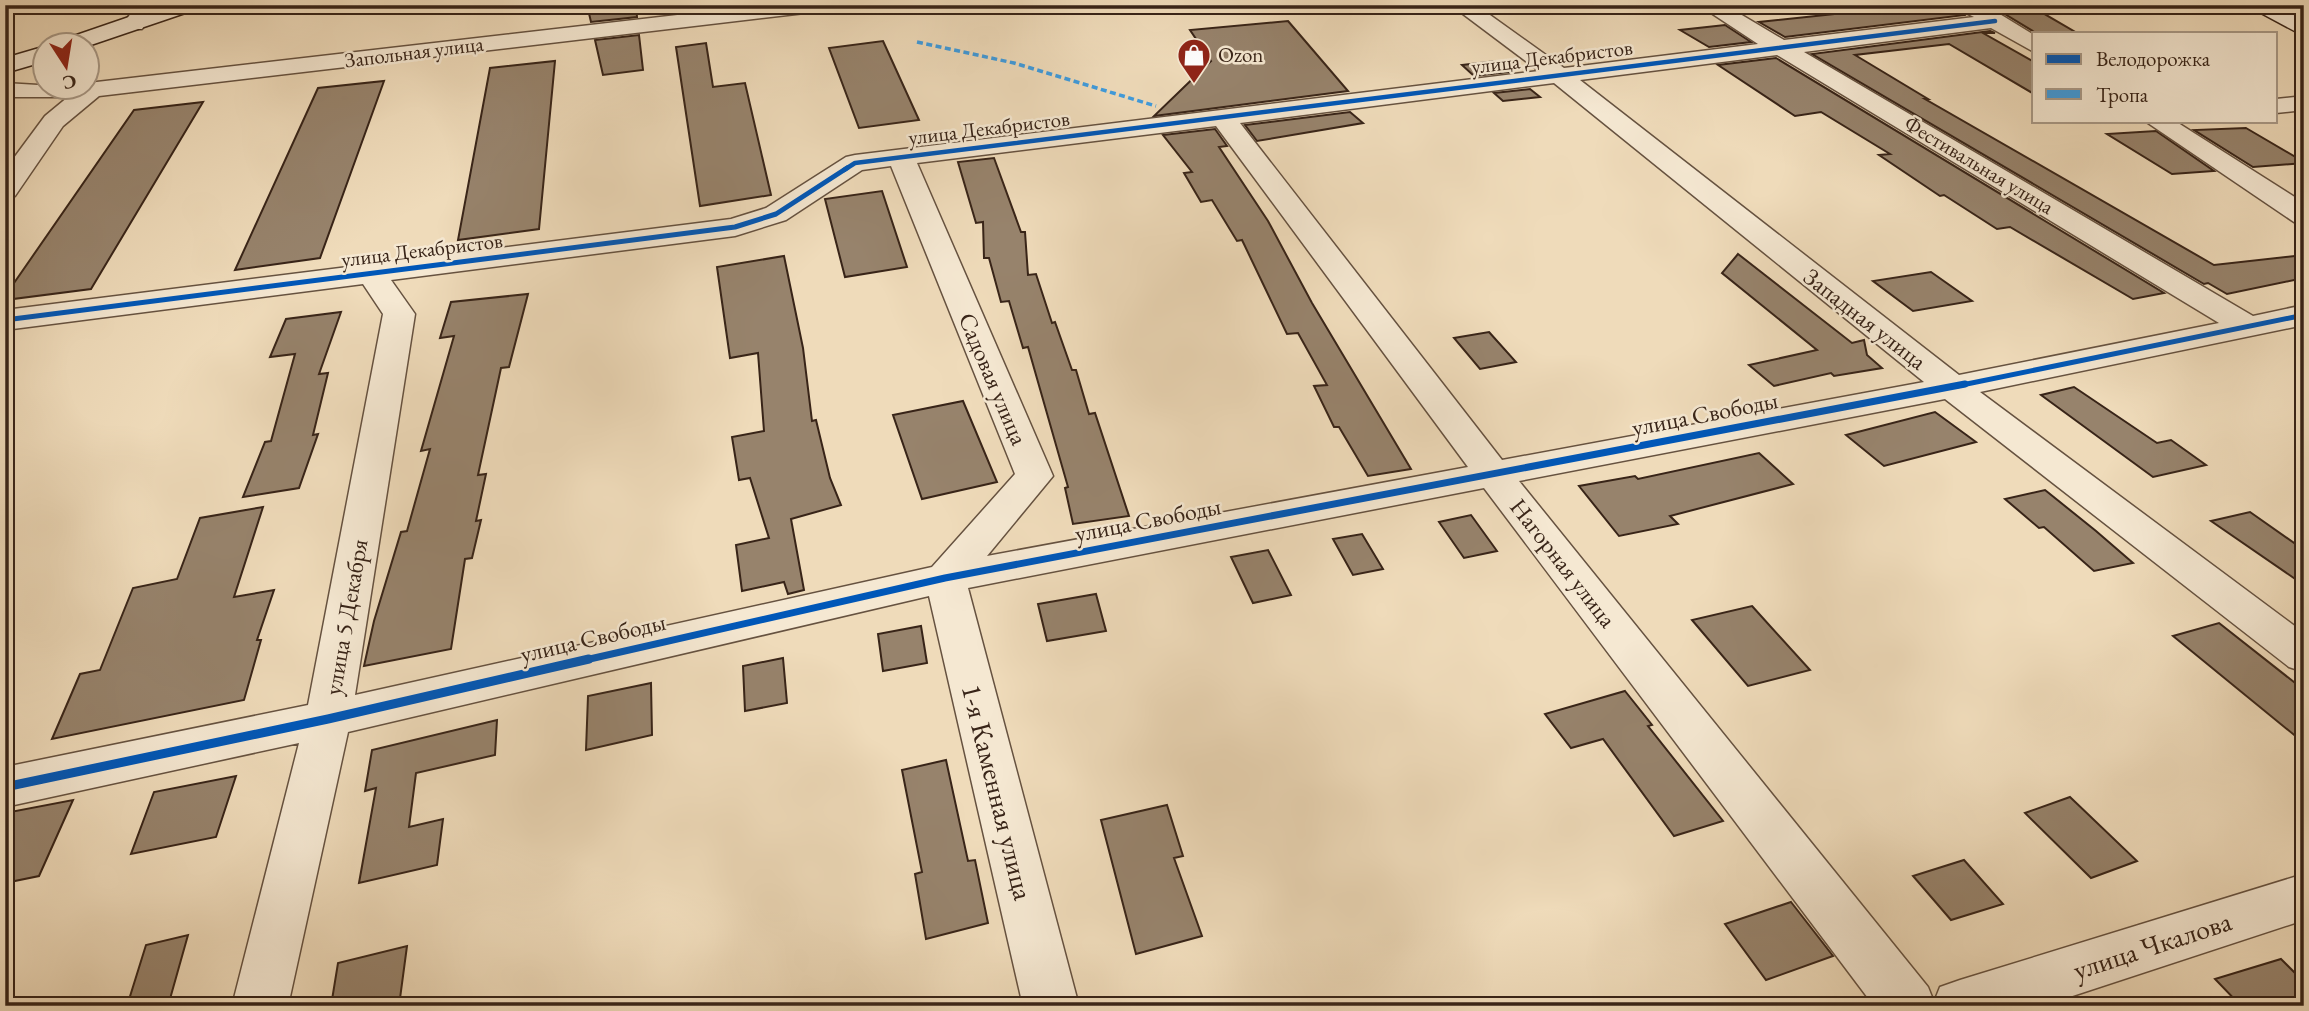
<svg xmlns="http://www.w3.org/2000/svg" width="2309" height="1011" viewBox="0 0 2309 1011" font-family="'EB Garamond',serif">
<rect width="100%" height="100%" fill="#efdbba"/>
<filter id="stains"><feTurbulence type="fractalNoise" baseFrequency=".00286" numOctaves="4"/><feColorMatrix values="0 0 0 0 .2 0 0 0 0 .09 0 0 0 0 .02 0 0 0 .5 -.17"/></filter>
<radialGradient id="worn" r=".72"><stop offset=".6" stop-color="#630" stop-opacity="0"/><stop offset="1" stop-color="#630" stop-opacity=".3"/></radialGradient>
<!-- building -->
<g fill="#97836c" stroke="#382418" stroke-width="2">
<polygon points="587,5 636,5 637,17 591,22"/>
<polygon points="1920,5 1962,5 1965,15 1785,37 1759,22"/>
<polygon points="1990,5 2029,5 2077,33 2036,33"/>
<polygon points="1288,21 1348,91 1154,116 1211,61 1190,30"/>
<polygon points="1725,25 1751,42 1709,47 1680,30"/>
<polygon points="1990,31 1995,33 1983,33 2034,62 2034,94 1949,44 1855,55 1928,99 1925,99 2214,265 2304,255 2304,278 2227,294 2208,283 2204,284 1812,54"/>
<polygon points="639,35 643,70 603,75 595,40"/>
<polygon points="883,41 919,120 859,128 829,48"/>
<polygon points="706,43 713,87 745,83 771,195 700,206 676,47"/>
<polygon points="1776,58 2164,293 2133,299 2010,227 1997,229 1944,195 1940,196 1879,155 1890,154 1821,112 1795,116 1718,65"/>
<polygon points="555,61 539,229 458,240 490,68"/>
<polygon points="1496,61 1509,72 1474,76 1462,65"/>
<polygon points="384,81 320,258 235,270 318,88"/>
<polygon points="1530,89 1540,97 1503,101 1494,93"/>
<polygon points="203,102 91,289 5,300 5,296 134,110"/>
<polygon points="1350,112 1363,123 1257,141 1245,125"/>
<polygon points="2246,128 2304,162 2304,163 2253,167 2194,130"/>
<polygon points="1215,129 1227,146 1219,147 1268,221 1312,303 1411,469 1368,476 1339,427 1334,427 1314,386 1327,385 1298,333 1287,334 1242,240 1237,241 1212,200 1201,202 1184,173 1192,172 1163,135"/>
<polygon points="2156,131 2214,171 2172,174 2107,134"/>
<polygon points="994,158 1021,232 1025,232 1028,275 1036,274 1052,323 1055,322 1072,370 1076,370 1089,414 1095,413 1129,516 1073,524 1065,488 1068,487 1028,347 1023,348 1009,301 1001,302 989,258 984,258 983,222 976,223 958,162"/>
<polygon points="882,191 907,267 845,277 825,199"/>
<polygon points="1738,254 1852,343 1864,340 1867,355 1882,368 1834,376 1831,373 1774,386 1749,365 1817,350 1722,273"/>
<polygon points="784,256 803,348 812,421 816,420 830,478 841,505 791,519 804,590 788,594 784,582 742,591 736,545 769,538 750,478 739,480 732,437 764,431 758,353 730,358 717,267"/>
<polygon points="1931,272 1972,301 1913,311 1873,281"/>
<polygon points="528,294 509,367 501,368 478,475 486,474 476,521 481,520 472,558 465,559 451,649 364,666 374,621 401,532 407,531 430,449 421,451 454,336 440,338 451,302"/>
<polygon points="341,312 319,374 328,373 313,435 318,434 299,488 243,497 265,442 271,441 295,354 270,357 286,319"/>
<polygon points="1489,332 1516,362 1480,369 1454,338"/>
<polygon points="2074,387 2157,443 2171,440 2206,465 2153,477 2041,395"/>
<polygon points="963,401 997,482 922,499 893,415"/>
<polygon points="1935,412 1976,442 1884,466 1846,435"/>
<polygon points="1759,453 1793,484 1670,516 1678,524 1619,536 1579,486 1635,476 1638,479"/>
<polygon points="2045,490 2096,531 2133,563 2094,571 2044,527 2039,528 2005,499"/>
<polygon points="263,507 234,597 274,590 257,640 261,640 244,700 52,739 80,674 100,670 133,588 177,579 200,518"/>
<polygon points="2250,512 2304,550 2304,585 2211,521"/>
<polygon points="1471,515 1497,551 1464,558 1439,522"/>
<polygon points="1362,534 1383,569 1353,575 1333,539"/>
<polygon points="1268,550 1291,595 1253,603 1231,557"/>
<polygon points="1096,594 1106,631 1047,641 1038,604"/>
<polygon points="1752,606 1810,670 1748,686 1692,620"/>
<polygon points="2219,623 2304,690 2304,743 2173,636"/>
<polygon points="921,626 927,663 883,671 878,634"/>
<polygon points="783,658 787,703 745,711 743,666"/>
<polygon points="651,683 652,735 586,750 588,696"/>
<polygon points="1625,691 1652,725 1648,726 1723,821 1674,836 1603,739 1571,748 1545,714"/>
<polygon points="497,720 495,755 416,773 409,827 443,819 437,865 359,883 376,788 365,791 372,750"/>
<polygon points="946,760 968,861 975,860 988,923 926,939 915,874 922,872 902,770"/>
<polygon points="236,776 216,837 131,854 154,792"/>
<polygon points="2070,797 2137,861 2091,878 2025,813"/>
<polygon points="73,800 39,876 5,883 5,813"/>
<polygon points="1167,805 1183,856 1174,858 1202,936 1136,954 1101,820"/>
<polygon points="1964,860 2003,904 1951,920 1913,876"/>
<polygon points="1791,902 1833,956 1766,980 1725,924"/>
<polygon points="188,935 168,1006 127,1006 146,945"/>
<polygon points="407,946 399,1006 331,1006 338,963"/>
<polygon points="2281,959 2304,982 2304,1006 2241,1006 2215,979"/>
</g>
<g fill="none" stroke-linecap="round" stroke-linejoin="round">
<defs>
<g id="minor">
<polygon points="137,5 158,5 142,29 126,29 123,24"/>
<polygon points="764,5 832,5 822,11 99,96 63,126 15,196 5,198 5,170 45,116 68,97 5,97 5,83 88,88 88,83"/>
<path d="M1451 5H1476L1564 68 1758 44 1699 5H1725L1784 40 1974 17 1966 13 1965 5H1985L2034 35V52L1991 28 1804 52 2253 316 2304 305V325L1980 392 2304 633V672L2289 667 1945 399 1519 481 1928 987 1934 1002 1940 987 1960 980 2304 874V920L2042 1006H1874L1484 488 968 588 1079 1006H1023L929 596 348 732 288 1006H232L299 743 5 807V767L308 705 383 314 363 284 5 330V310L731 219 766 208 846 157 855 155 1539 71ZM1777 55 2219 323 1959 375 1580 80ZM1554 83 1924 382 1502 460 1240 123ZM1216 126 1468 467 987 556 1053 476 917 163ZM891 166 1015 474 932 567 355 695 415 314 391 280 735 236 786 220 862 170Z"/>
<polygon points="2304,96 2304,110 2276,113 2276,99"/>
<polygon points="2145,121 2175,121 2304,203 2304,225 2294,222"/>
</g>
<g id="secondary">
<polygon points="164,5 196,5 194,10 88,46 56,46 59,41"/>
<polygon points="2246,5 2273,5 2304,20 2304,36"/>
<polygon points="46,46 46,61 5,73 5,58"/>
</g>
</defs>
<!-- minor casing -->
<use href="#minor" stroke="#665240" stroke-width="3"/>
<!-- secondary casing -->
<use href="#secondary" stroke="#382418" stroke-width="3"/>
<!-- minor -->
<use href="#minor" fill="#f5e8d2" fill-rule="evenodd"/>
<!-- secondary -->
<use href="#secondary" fill="#f5e8d2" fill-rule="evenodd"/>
<!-- quiet -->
<polyline stroke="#3e9cdf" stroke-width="3.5" stroke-dasharray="6 3.5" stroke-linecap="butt" points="917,42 1014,63 1156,106"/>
<defs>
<polyline id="cycleway-far3" points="844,170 855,163 1995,21"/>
<g id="cycleway-far2">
<polyline points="5,320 735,227 776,214 847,168"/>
<polyline points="1957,386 2304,315"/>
</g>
<polyline id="cycleway-far1" points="581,661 945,578 1965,384"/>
<polyline id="cycleway" points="5,787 328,719 589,659"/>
</defs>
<!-- cycleway-far3 casing -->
<use href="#cycleway-far3" stroke="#f5e8d2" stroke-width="7"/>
<!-- cycleway-far2 casing -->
<use href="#cycleway-far2" stroke="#f5e8d2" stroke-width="9"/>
<!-- cycleway-far1 casing -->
<use href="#cycleway-far1" stroke="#f5e8d2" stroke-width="11"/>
<!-- cycleway casing -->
<use href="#cycleway" stroke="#f5e8d2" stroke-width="13"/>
<!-- cycleway-far3 -->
<use href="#cycleway-far3" stroke="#0057b8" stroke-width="4.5"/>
<!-- cycleway-far2 -->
<use href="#cycleway-far2" stroke="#0057b8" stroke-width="5"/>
<!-- cycleway-far1 -->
<use href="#cycleway-far1" stroke="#0057b8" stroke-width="7"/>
<!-- cycleway -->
<use href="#cycleway" stroke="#0057b8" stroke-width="9"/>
</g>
<!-- icons -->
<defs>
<symbol id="shop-pin" viewBox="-11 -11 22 30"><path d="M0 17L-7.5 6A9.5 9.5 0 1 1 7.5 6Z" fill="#8f2418" stroke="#f5e8d2"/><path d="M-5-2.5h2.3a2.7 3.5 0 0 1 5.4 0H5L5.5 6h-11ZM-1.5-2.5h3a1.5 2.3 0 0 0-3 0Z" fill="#fff"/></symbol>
</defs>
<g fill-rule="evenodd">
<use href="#shop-pin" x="1175" y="36" width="38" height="52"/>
</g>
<g text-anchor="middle" stroke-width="5" stroke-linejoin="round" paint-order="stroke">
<!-- far-street labels -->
<g font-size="21" fill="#382418" stroke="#f5e8d2">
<text transform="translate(414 52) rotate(-7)" y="7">Запольная улица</text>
<text transform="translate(1552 57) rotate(-7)" y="7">улица Декабристов</text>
<text transform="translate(989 128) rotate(-7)" y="7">улица Декабристов</text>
<text transform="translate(1979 165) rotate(31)" y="7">Фестивальная улица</text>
<text transform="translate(422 250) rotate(-7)" y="7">улица Декабристов</text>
</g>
<!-- far-poi labels -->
<g font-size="21" fill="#382418" stroke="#f5e8d2" text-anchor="start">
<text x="1218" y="62">Ozon</text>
</g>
<!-- street labels -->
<g font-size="24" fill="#382418" stroke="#f5e8d2">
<text transform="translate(1865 319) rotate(38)" y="8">Западная улица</text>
<text transform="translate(993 379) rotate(67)" y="8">Садовая улица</text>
<text transform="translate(1705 414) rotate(-11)" y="8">улица Свободы</text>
<text transform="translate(1148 520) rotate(-11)" y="8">улица Свободы</text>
<text transform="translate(1563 563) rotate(52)" y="8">Нагорная улица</text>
<text transform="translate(346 617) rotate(-80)" y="8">улица 5 Декабря</text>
<text transform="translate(593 638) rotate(-13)" y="8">улица Свободы</text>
</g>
<!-- near-street labels -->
<g font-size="28" fill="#382418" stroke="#f5e8d2">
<text transform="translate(998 792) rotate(76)" y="10">1-я Каменная улица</text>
<text transform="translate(2152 945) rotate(-18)" y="10">улица Чкалова</text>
</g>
</g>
<!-- margin -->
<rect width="2309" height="1011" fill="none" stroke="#efdbba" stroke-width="28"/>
<rect x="7" y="7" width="2295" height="997" fill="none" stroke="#382418" stroke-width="3.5"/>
<rect x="14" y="14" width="2281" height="983" fill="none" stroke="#382418" stroke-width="2"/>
<!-- legend -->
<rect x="2032" y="32" width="245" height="91" fill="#f5e8d2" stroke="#a99a88" stroke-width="2"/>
<rect x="2046" y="54" width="35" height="10" fill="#0057b8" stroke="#a99a88" stroke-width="2"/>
<text x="2096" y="66" font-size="21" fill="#382418">Велодорожка</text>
<rect x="2046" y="89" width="35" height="10" fill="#3e9cdf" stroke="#a99a88" stroke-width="2"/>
<text x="2096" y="102" font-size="21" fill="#382418">Тропа</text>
<!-- north arrow -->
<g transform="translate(66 66) rotate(168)"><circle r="33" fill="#f5e8d2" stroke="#a99a88" stroke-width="2"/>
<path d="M0-5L12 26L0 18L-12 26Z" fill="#8f2418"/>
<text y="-10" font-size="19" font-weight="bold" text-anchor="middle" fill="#382418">С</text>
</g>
<rect width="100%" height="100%" filter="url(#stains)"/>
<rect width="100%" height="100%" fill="url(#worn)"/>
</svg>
